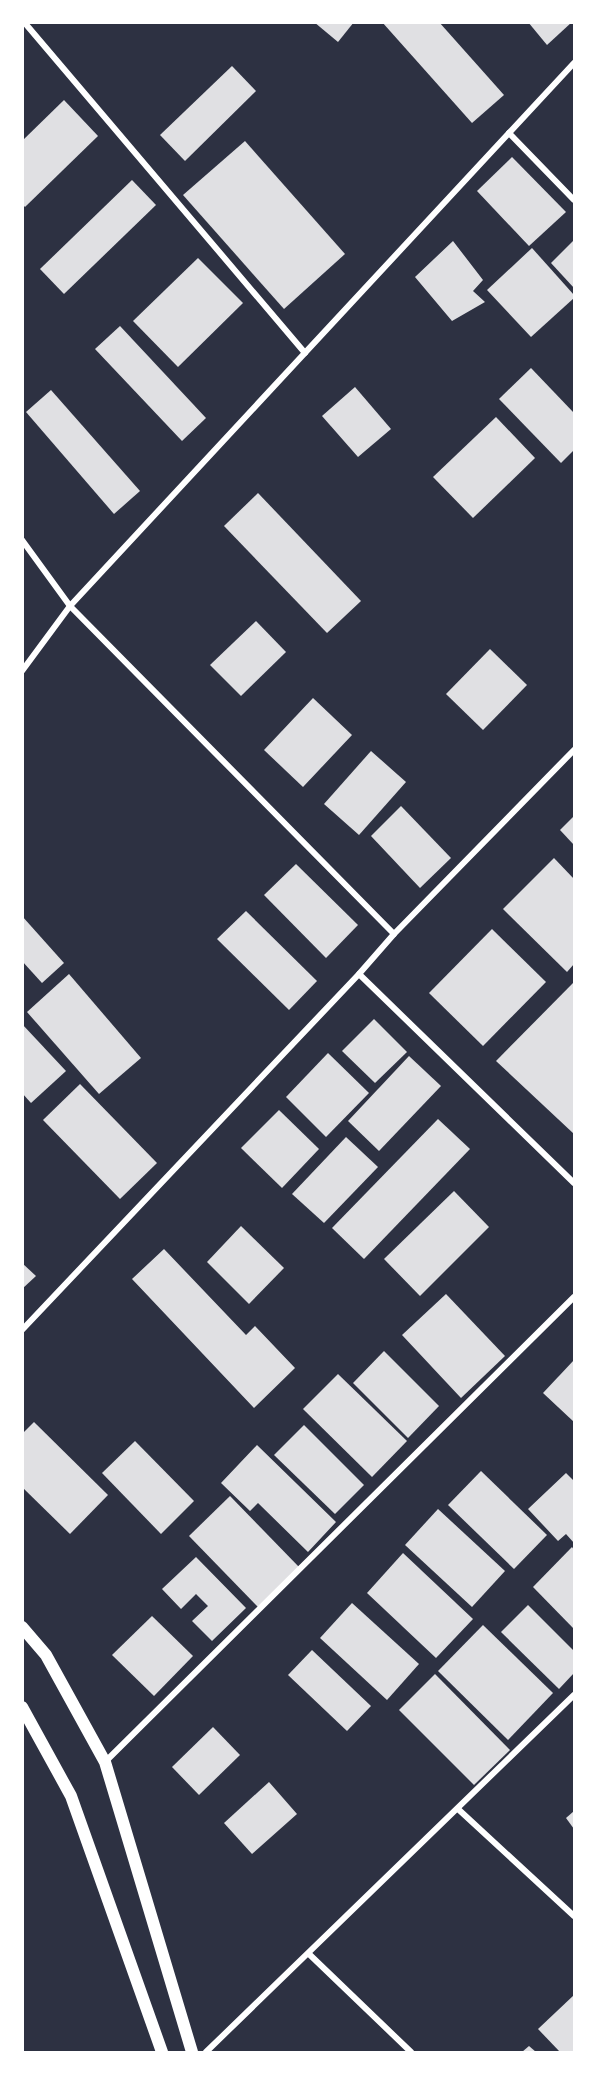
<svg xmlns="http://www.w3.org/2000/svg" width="597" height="2075" viewBox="0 0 597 2075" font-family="'Noto Sans',sans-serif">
<rect width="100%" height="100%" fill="#2d3142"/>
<!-- building -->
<g fill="#e0e0e3">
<polygon points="314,22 354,22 338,42"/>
<polygon points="382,22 439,22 504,95 472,123"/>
<polygon points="528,22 572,22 547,45"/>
<polygon points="232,66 256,91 185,161 160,135"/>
<polygon points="64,100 98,136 25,207 22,204 22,141"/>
<polygon points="245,141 345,254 284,309 183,195"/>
<polygon points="512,157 566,212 529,246 477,191"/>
<polygon points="132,180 156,205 64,294 40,269"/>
<polygon points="574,240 574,288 551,263"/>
<polygon points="453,241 483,280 473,291 485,302 452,321 415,277"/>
<polygon points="532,248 574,295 574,298 531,337 487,290"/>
<polygon points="198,258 243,303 178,367 133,321"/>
<polygon points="120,326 206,418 182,441 95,349"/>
<polygon points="531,368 574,413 574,450 561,463 499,399"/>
<polygon points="355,387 391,429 358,457 322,416"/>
<polygon points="51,390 140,491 114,514 26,412"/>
<polygon points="496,417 535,458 473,518 433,477"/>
<polygon points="258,493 361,601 327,633 224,526"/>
<polygon points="256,621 286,652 241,696 210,665"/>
<polygon points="490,649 527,685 483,730 446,694"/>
<polygon points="313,698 352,735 303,787 264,750"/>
<polygon points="371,751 406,782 359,835 324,804"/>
<polygon points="401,806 451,858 420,888 371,836"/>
<polygon points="574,816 574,845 560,830"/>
<polygon points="554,858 574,879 574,964 567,972 503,909"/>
<polygon points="296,864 358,925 326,958 264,895"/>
<polygon points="246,911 317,981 289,1010 217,939"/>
<polygon points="22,916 64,963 42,983 22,961"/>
<polygon points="492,929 546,982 483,1046 429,993"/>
<polygon points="69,974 141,1058 99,1094 27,1012"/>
<polygon points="574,982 574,1134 496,1061"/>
<polygon points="374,1019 407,1052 375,1083 342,1051"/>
<polygon points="22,1024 66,1071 31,1103 22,1093"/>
<polygon points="328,1053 369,1093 326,1137 286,1097"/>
<polygon points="409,1056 441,1086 379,1151 348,1121"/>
<polygon points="80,1084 157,1163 120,1199 43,1120"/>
<polygon points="279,1110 319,1149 282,1188 241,1148"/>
<polygon points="438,1119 470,1149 364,1259 332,1228"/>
<polygon points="346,1137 378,1167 324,1223 292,1194"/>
<polygon points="454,1191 489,1227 420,1296 384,1259"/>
<polygon points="241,1226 284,1268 249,1304 207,1262"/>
<polygon points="164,1249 246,1335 255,1326 295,1368 254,1408 132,1279"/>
<polygon points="22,1263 36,1276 22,1289"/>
<polygon points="446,1294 505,1356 461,1398 402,1335"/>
<polygon points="384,1351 439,1406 408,1438 353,1383"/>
<polygon points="574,1360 574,1422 543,1393"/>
<polygon points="338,1374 407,1441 372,1477 303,1409"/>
<polygon points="34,1422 108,1495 70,1534 22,1487 22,1434"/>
<polygon points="304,1425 364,1485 335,1514 274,1455"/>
<polygon points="135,1441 194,1501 161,1534 102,1473"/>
<polygon points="257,1445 336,1522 308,1552 258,1503 250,1511 221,1483"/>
<polygon points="481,1471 547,1535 514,1569 448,1505"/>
<polygon points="566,1473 574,1481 574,1543 566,1534 558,1541 528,1509"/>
<polygon points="230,1496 299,1567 258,1607 189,1536"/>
<polygon points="438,1509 505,1571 472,1607 405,1545"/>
<polygon points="572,1547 574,1550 574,1629 533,1587"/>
<polygon points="403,1553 473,1619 436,1658 367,1593"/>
<polygon points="196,1557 246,1608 212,1641 192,1621 208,1606 196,1594 181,1609 162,1589"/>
<polygon points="352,1603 419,1664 387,1700 320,1638"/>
<polygon points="528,1605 574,1651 574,1673 559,1689 501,1632"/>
<polygon points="152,1616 193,1656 154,1696 112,1655"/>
<polygon points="483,1625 553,1693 508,1740 438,1671"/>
<polygon points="312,1650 371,1706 347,1731 288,1675"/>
<polygon points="435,1674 510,1750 474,1785 399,1710"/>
<polygon points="213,1727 240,1755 199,1795 172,1767"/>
<polygon points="269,1782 297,1814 252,1854 224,1823"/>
<polygon points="574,1811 574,1829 566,1818"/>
<polygon points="574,1995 574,2052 560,2052 538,2029"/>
<polygon points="529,2046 536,2052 522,2052"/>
</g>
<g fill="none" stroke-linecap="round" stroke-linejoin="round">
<!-- minor -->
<g stroke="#fff" stroke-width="6">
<polyline points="24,22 305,353"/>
<polyline points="509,133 574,200"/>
<polyline points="22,540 70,606 394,934"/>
<polyline points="22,671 70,606 574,63"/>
<polyline points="359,974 574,1183"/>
<polyline points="22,1330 359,974 394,934 574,750"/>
<polyline points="105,1762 574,1297"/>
<polyline points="458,1809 574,1916"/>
<polyline points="309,1954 411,2052"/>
<polyline points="206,2052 574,1695"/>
</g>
<!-- secondary -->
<g stroke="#fff" stroke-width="12">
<polyline points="22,1627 46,1655 105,1762 192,2052"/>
<polyline points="22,1707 71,1796 162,2052"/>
</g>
</g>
<!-- border -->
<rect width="597" height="2075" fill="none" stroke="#ffffff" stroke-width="48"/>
</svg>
